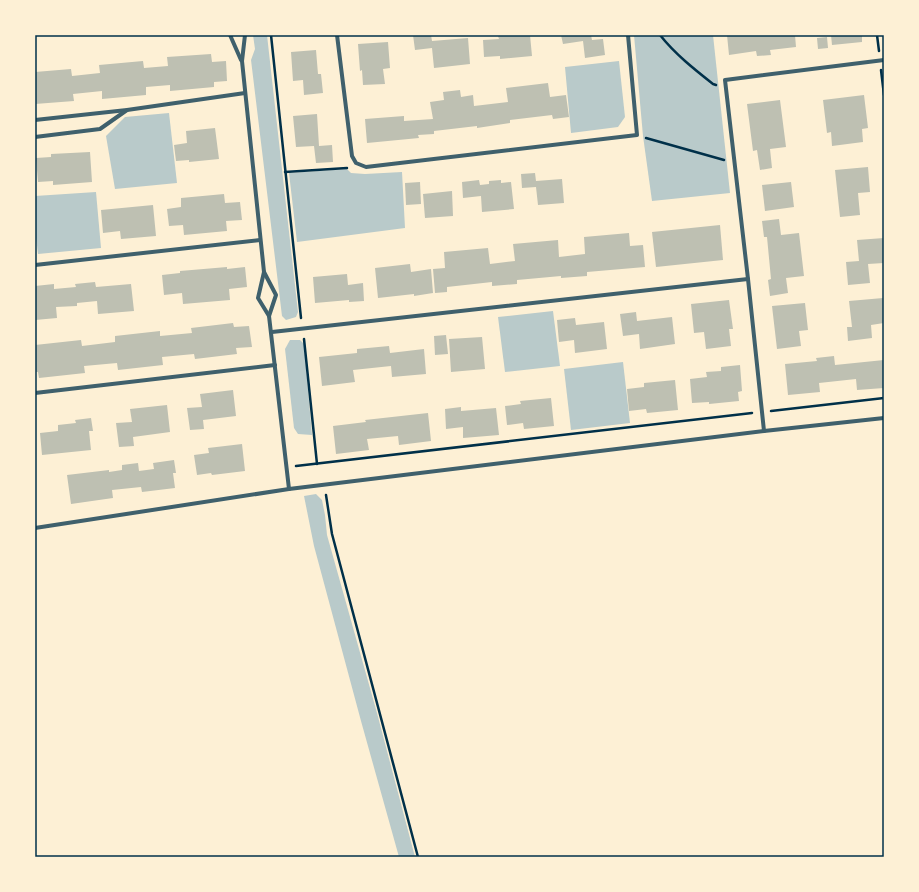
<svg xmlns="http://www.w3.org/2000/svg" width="919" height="892" viewBox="0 0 919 892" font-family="Inter,sans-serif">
<rect width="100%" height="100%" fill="#fdf0d5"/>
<!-- green -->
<g fill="#b9caca">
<polygon points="253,35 267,35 298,312 296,317 286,320 282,316 251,60 255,49"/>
<polygon points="634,35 713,35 730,193 652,201 643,136"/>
<polygon points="619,61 625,117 618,127 571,133 565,67"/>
<polygon points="169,113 177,183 115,189 106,136 125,117"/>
<polygon points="347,169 351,173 365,174 402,172 405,228 297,242 289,173"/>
<polygon points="96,192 101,248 38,254 35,229 35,196"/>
<polygon points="553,311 560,366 505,372 498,317"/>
<polygon points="290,340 300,340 304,344 312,435 298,434 294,428 285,349"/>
<polygon points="623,362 630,423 571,430 564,369"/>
<polygon points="316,494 322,500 325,515 327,535 377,713 415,857 399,857 361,721 314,546 304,496"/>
</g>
<!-- building -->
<g fill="#bec0b2">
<polygon points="413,35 431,35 432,41 468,38 470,64 434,68 432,48 415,50"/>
<polygon points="506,35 530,35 532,56 500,59 500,56 484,57 483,40 499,39 498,36"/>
<polygon points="561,35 591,35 592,40 603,39 605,55 585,58 583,41 563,44"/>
<polygon points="727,35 795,35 796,47 770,50 771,55 757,56 756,51 729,55"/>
<polygon points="831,35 862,35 862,42 832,45"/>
<polygon points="827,37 828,48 818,49 817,38"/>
<polygon points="388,42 390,68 383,69 385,84 363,85 362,70 360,71 358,44"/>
<polygon points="316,50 318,74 321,74 323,93 304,95 303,80 293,81 291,52"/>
<polygon points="211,54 212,62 226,61 227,81 214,82 214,87 170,91 170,85 146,87 146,95 102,99 102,91 73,94 74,101 35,104 35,72 71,69 72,76 100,73 99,65 143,61 144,68 168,66 167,57"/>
<polygon points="548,83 550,97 566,95 569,117 553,119 552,115 510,120 510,123 477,128 477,126 434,131 434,134 418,135 419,138 367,143 365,119 404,116 404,121 433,119 430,102 444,100 443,92 460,90 461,97 473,95 474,106 508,102 506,88"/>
<polygon points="864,95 868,128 862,129 863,142 832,146 831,132 827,133 823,100"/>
<polygon points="780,100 786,147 770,149 772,168 760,170 757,150 753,151 747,104"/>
<polygon points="317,114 319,146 332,145 333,162 316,163 314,146 296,147 293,116"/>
<polygon points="215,128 219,159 189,162 189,160 176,161 174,145 187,143 186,131"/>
<polygon points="90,152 92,182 53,185 53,181 38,182 36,158 51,157 51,154"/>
<polygon points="868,167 870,192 858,193 860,215 840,217 835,170"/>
<polygon points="535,173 536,181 562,179 564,203 538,205 536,187 522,188 521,174"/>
<polygon points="479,180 480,185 489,184 489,181 501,180 501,183 511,182 514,209 482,212 481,196 463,198 462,182"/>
<polygon points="420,182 421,204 406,205 405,183"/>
<polygon points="791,182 794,207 765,211 762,185"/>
<polygon points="452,191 453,216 425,218 423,194"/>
<polygon points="224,194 225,203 240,202 242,220 226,221 227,231 184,235 183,225 169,226 167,209 181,207 181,198"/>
<polygon points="153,205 156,236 121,239 120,231 103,233 101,210"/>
<polygon points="779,219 781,235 799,233 804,276 786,278 788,293 770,296 768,280 771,279 767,237 764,237 762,221"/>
<polygon points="720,225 723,260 656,267 652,232"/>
<polygon points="629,233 630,246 643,245 645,267 587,272 587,276 561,278 561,276 517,280 517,284 492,286 492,282 447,287 447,292 435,293 433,269 445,268 444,252 488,248 490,264 515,261 513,244 558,240 559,257 585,254 584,237"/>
<polygon points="884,238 884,263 868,264 870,283 848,285 846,262 859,261 857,240"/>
<polygon points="410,264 411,272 431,269 433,293 414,296 414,294 378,298 375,268"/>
<polygon points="227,267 227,269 245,267 247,287 229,289 230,300 183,304 182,293 164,295 162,275 180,273 180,271"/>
<polygon points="347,274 348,285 363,283 364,301 349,302 349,300 315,303 313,277"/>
<polygon points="95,282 96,287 131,284 134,311 98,314 97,301 77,303 77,306 56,307 57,318 35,320 35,286 54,284 54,289 76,287 75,284"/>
<polygon points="883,298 884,323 871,325 872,338 848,341 847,327 852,327 849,301"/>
<polygon points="729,300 733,329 729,329 731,346 706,349 704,332 694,333 691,304"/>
<polygon points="805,303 808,330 799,331 801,346 777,349 772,306"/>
<polygon points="636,312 637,321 672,317 675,344 640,349 639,334 623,336 620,314"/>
<polygon points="575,318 576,325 604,322 607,349 575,353 574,340 559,342 557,320"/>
<polygon points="233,323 234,327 249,326 252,347 236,348 237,354 195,359 194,354 162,357 163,365 118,370 117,363 84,366 85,373 39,378 38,372 35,372 35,352 36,351 35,345 81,340 82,346 115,342 115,336 160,331 160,336 192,333 191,328"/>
<polygon points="446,335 448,354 435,355 434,336"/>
<polygon points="482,337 485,369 451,372 449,339"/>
<polygon points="389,346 390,353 424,349 426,374 392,377 391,366 353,370 355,382 322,386 319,357 357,353 357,349"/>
<polygon points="834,356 835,365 884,360 884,388 857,390 856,379 819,383 820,392 788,395 785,364 817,361 816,358"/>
<polygon points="740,365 742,391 738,392 739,401 709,404 709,402 692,403 690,379 707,377 706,372 721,371 721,367"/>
<polygon points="675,380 678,410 647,413 646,409 629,411 627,389 644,387 644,383"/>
<polygon points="233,390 236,416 203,420 204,429 190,430 187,408 202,407 200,394"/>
<polygon points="551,398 554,426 524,429 523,423 507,425 505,406 521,404 520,401"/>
<polygon points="167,405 170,432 133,437 134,446 119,447 116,423 132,422 130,409"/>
<polygon points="461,407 461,411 496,408 499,435 463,438 463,427 446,429 445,409"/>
<polygon points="428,413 431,441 399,445 398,436 367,439 369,450 336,454 333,426 366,422 365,420"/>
<polygon points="91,418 93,431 89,431 91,450 42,455 40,433 58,431 58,425 76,423 75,420"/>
<polygon points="242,444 245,471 212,475 211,473 197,475 194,455 209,453 208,448"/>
<polygon points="174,460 176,473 173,473 175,488 142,492 141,487 112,490 113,498 71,504 67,475 109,470 109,472 122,470 122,465 138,463 139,471 154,469 153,463"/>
</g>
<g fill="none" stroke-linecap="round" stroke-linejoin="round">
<!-- path -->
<g stroke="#003049" stroke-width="2.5">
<polyline points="271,35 301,318"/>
<path d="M660 35C675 54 694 69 713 84L716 85"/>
<polyline points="877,35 879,51"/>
<polyline points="881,70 884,95"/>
<polyline points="646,138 724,160"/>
<polyline points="285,172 347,168"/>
<polyline points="304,339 317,464"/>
<polyline points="771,411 884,398"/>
<polyline points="296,466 752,413"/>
<polyline points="326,495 332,534 418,857"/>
</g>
<!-- minor -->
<g stroke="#3f606c" stroke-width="4">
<polyline points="230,35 241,60"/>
<polyline points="245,35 242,61 264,272 258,298 269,316 289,489"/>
<polyline points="337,35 352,156 356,163 366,167 637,135 628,35"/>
<polyline points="35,120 127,110 245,93"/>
<polyline points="35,137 100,129 127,110"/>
<polyline points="35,265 260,240"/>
<polyline points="264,272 276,295 269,316"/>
<polyline points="272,332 748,279"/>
<polyline points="35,393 275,365"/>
<polyline points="764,431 748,279 725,80 884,60"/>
<polyline points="35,528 289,489 764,431 884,418"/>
</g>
</g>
<!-- border -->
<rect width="919" height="892" fill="none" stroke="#fdf0d5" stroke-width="72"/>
<rect x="36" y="36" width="847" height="820" fill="none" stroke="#003049" stroke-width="1.5"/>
</svg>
